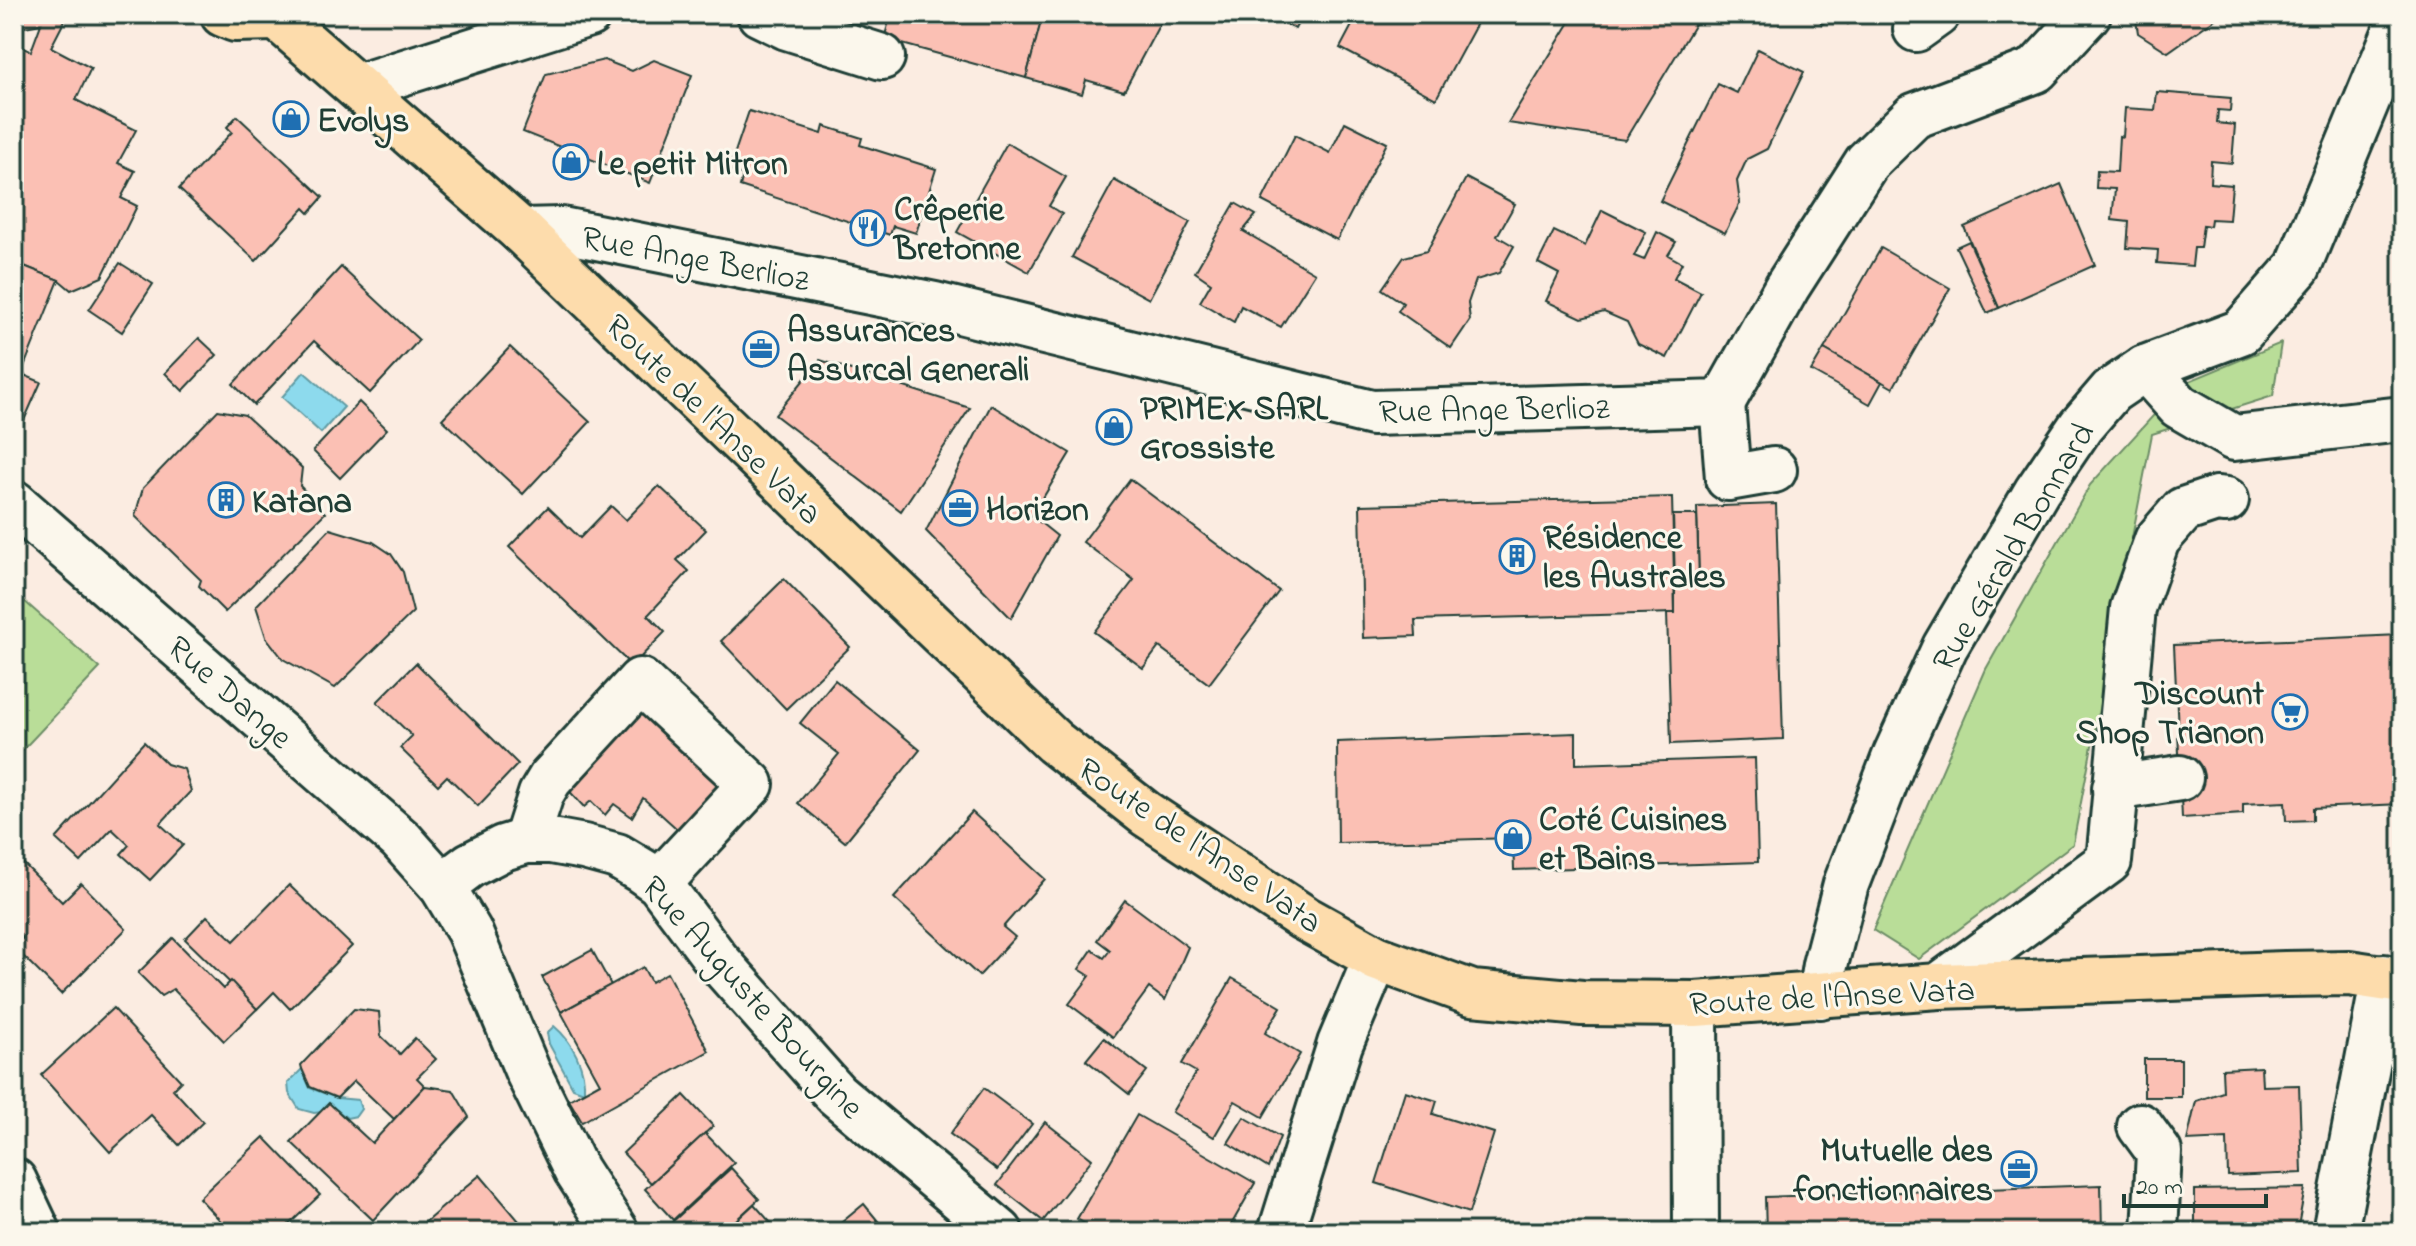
<svg xmlns="http://www.w3.org/2000/svg" width="2416" height="1246" viewBox="0 0 2416 1246" font-family="'Indie Flower',sans-serif">
<rect width="100%" height="100%" fill="#fbece1"/>
<filter id="ink" filterUnits="userSpaceOnUse"><feTurbulence type="fractalNoise" baseFrequency=".0125" numOctaves="2"/><feDisplacementMap in="SourceGraphic" scale="16" xChannelSelector="R" yChannelSelector="G"/><feConvolveMatrix kernelMatrix="1 2 1 2 8 2 1 2 1" color-interpolation-filters="sRGB"/></filter>
<g filter="url(#ink)">
<!-- green -->
<g fill="#b9dd98" stroke="#6c8d66" stroke-width="2">
<polygon points="2281,343 2273,396 2152,434 2073,844 1919,959 1873,930 1986,669 2090,485 2182,384"/>
<polygon points="14,592 100,668 14,759"/>
</g>
<!-- water -->
<g fill="#8ddaed" stroke="#619ba3" stroke-width="2">
<polygon points="304,372 344,407 321,433 282,397"/>
<path d="M554 1026C572 1041 586 1068 584 1092L573 1088 549 1044 547 1033Z"/>
<polygon points="302,1069 310,1088 337,1098 358,1100 361,1109 356,1116 347,1118 337,1110 314,1113 299,1109 289,1093 288,1083"/>
</g>
<!-- building -->
<g fill="#fbc0b4" stroke="#1f3d34" stroke-width="2">
<polygon points="14,14 68,14 51,47 91,68 76,100 136,130 118,163 135,171 121,198 137,206 102,277 71,290 59,280 14,262 14,53 16,46 31,51 41,24 19,28 14,32"/>
<polygon points="891,14 1043,14 1026,78 884,39"/>
<polygon points="1043,14 1165,14 1124,91 1086,80 1082,94 1026,78"/>
<polygon points="1267,14 1303,14 1295,29"/>
<polygon points="1358,14 1482,14 1436,99 1340,48"/>
<polygon points="1575,14 1701,14 1625,140 1508,123"/>
<polygon points="1816,14 1836,14 1822,24"/>
<polygon points="1841,14 1862,14 1848,24"/>
<polygon points="2135,14 2222,14 2168,52 2138,33"/>
<polygon points="1758,49 1804,72 1767,149 1747,159 1737,181 1740,203 1725,233 1660,201 1718,84 1737,93"/>
<polygon points="604,60 632,71 654,60 692,75 650,183 523,132 546,74"/>
<polygon points="2157,92 2231,98 2230,111 2218,110 2217,123 2235,125 2232,163 2211,161 2210,183 2232,185 2229,220 2211,219 2210,226 2203,225 2200,248 2194,248 2192,266 2157,263 2158,250 2127,248 2129,222 2112,220 2115,189 2096,188 2097,171 2117,172 2119,136 2123,137 2125,108 2155,110"/>
<polygon points="749,111 822,134 824,126 862,138 860,145 936,169 916,233 893,226 890,235 740,186 743,175 729,170"/>
<polygon points="237,116 323,197 309,213 304,208 256,261 179,189 232,132 227,127"/>
<polygon points="1345,122 1387,143 1337,240 1262,201 1295,135 1330,153"/>
<polygon points="1007,143 1066,177 1049,206 1062,214 1029,272 957,232"/>
<polygon points="1466,178 1515,204 1497,236 1514,246 1499,273 1476,280 1468,303 1470,320 1451,348 1398,311 1403,303 1382,289 1404,257 1427,251"/>
<polygon points="1114,180 1190,222 1149,299 1072,257"/>
<polygon points="2061,184 2095,265 1999,308 1964,227"/>
<polygon points="1235,203 1256,215 1243,231 1315,273 1281,327 1241,306 1234,322 1200,302 1211,283 1195,272"/>
<polygon points="1602,210 1646,232 1634,256 1644,260 1657,232 1676,242 1668,255 1682,263 1674,278 1701,292 1667,358 1638,344 1627,322 1604,312 1582,318 1546,301 1559,274 1538,263 1554,231 1585,246"/>
<polygon points="1969,241 1999,308 1987,313 1956,247"/>
<polygon points="1881,248 1950,288 1893,388 1824,349"/>
<polygon points="14,262 59,280 23,369 14,365"/>
<polygon points="120,263 153,284 122,332 89,310"/>
<polygon points="341,267 419,340 370,393 314,341 254,405 233,384"/>
<polygon points="199,338 217,355 183,391 165,373"/>
<polygon points="510,347 590,422 523,494 442,419"/>
<polygon points="1824,349 1882,382 1870,404 1811,371"/>
<polygon points="820,360 970,408 901,511 775,415"/>
<polygon points="14,371 41,382 19,432 14,430"/>
<polygon points="359,402 387,429 340,478 313,451"/>
<polygon points="991,405 1070,453 1032,516 1057,536 1011,618 926,531"/>
<polygon points="218,410 245,415 302,468 300,486 325,513 225,612 199,586 201,580 135,516 143,488"/>
<polygon points="1130,479 1279,591 1209,684 1159,647 1143,668 1094,632 1134,580 1083,542"/>
<polygon points="659,486 706,530 677,560 689,571 648,615 665,632 632,666 509,547 548,507 580,538 611,506 626,520"/>
<polygon points="1672,497 1675,613 1415,620 1416,636 1363,638 1360,505"/>
<polygon points="1776,504 1783,739 1671,744 1667,613 1675,613 1675,581 1699,581 1697,507"/>
<polygon points="1673,515 1697,515 1699,581 1675,581"/>
<polygon points="330,529 373,542 391,554 403,572 413,612 335,688 283,659 266,637 256,606"/>
<polygon points="784,579 850,647 786,709 721,641"/>
<polygon points="2400,627 2402,804 2313,808 2313,820 2286,821 2285,802 2243,804 2243,814 2182,818 2174,645 2400,635"/>
<polygon points="416,663 518,764 478,806 447,776 438,785 400,748 412,736 377,702"/>
<polygon points="835,680 920,750 845,842 798,803 839,754 800,723"/>
<polygon points="638,702 728,782 686,837 643,798 632,817 614,804 605,815 591,801 584,807 562,783"/>
<polygon points="1576,733 1576,764 1755,758 1758,862 1514,870 1513,838 1338,843 1337,742"/>
<polygon points="144,742 167,764 184,769 191,791 160,824 183,845 150,880 121,854 129,845 112,829 81,862 56,839"/>
<polygon points="972,812 1045,879 1003,927 1015,937 979,976 894,898"/>
<polygon points="16,856 62,902 81,883 126,929 61,994 14,947 23,938 14,928 14,858"/>
<polygon points="289,885 352,946 290,1009 274,992 257,1009 185,939 207,916 234,941"/>
<polygon points="1125,900 1188,947 1165,1000 1149,988 1113,1037 1069,1004 1090,976 1079,969 1092,950 1104,958 1110,950 1097,940"/>
<polygon points="173,938 223,989 231,981 257,1009 224,1041 173,989 161,996 138,973"/>
<polygon points="592,950 611,985 561,1012 542,977"/>
<polygon points="643,967 651,982 667,973 709,1051 582,1122 569,1100 600,1083 561,1012"/>
<polygon points="1232,978 1281,1007 1265,1033 1300,1054 1263,1117 1235,1101 1214,1137 1172,1112 1196,1072 1182,1064"/>
<polygon points="113,1008 181,1081 173,1089 203,1122 179,1145 151,1115 110,1152 41,1075"/>
<polygon points="354,1009 379,1012 381,1036 400,1054 415,1038 436,1059 417,1078 425,1086 394,1119 354,1081 337,1098 310,1087 302,1069 301,1065"/>
<polygon points="1104,1038 1147,1071 1129,1094 1086,1060"/>
<rect x="2144" y="1059" width="37" height="38"/>
<polygon points="2261,1067 2262,1086 2299,1085 2302,1173 2228,1176 2227,1139 2187,1141 2196,1101 2223,1092 2222,1069"/>
<polygon points="425,1086 453,1090 469,1117 373,1220 291,1142 329,1103 372,1143"/>
<polygon points="984,1088 1032,1124 997,1170 950,1134"/>
<polygon points="1405,1091 1437,1101 1433,1114 1494,1133 1469,1213 1376,1183"/>
<polygon points="684,1095 713,1126 651,1183 623,1153"/>
<polygon points="1137,1115 1255,1183 1227,1232 1099,1232 1077,1219"/>
<polygon points="1244,1117 1280,1137 1268,1168 1228,1143"/>
<polygon points="1045,1122 1092,1159 1043,1221 997,1185"/>
<polygon points="705,1133 734,1163 673,1220 645,1189"/>
<polygon points="264,1137 320,1195 281,1232 231,1232 199,1198"/>
<polygon points="731,1168 759,1199 723,1232 676,1232 669,1225"/>
<polygon points="480,1175 525,1228 520,1232 414,1232"/>
<polygon points="2101,1185 2102,1232 1766,1232 1765,1197"/>
<polygon points="2305,1188 2297,1232 2195,1232 2195,1190"/>
<polygon points="2402,1190 2402,1232 2396,1232"/>
<polygon points="754,1204 779,1232 724,1232"/>
<polygon points="864,1204 887,1232 830,1232"/>
</g>
<g fill="none" stroke-linecap="round" stroke-linejoin="round">
<defs>
<g id="minor">
<polyline points="760,14 787,27 882,57"/>
<polyline points="1916,29 1937,14"/>
<polyline points="357,87 589,14"/>
<polyline points="521,231 562,230 935,305 1372,413 1722,403 1787,287 1867,162 1914,116 2036,70 2088,14"/>
<polyline points="2145,368 2179,406 2234,438 2402,419"/>
<polyline points="1722,403 1728,478 1774,470"/>
<polyline points="14,503 401,840 442,886 469,931 527,1070 576,1170 616,1232"/>
<polyline points="2115,788 2180,778"/>
<polyline points="526,841 541,794 550,779 640,681 751,784 659,883"/>
<polyline points="442,886 470,865 503,848 526,841 551,841 584,847 617,856 642,871 659,883 716,959 836,1094 1000,1232"/>
<polyline points="1939,986 2109,861 2133,608 2157,540 2183,510 2216,499 2226,500"/>
<polyline points="1820,996 1825,965 1846,884 1896,754 1945,647 2037,491 2081,426 2111,391 2145,368 2241,332 2298,267 2402,16"/>
<polyline points="1695,1004 1696,1232"/>
<polyline points="2140,1126 2159,1152 2155,1232"/>
<polyline points="14,1181 38,1232"/>
<polyline points="1281,1232 1340,1044 1376,958"/>
<polyline points="2335,1232 2384,977"/>
</g>
<g id="major">
<polyline points="223,14 235,19 275,18"/>
<polyline points="273,14 521,231 1054,742 1146,814 1304,918 1376,958 1472,993 1582,1003 1695,1004 1939,986 2285,974 2349,973 2402,981"/>
</g>
</defs>
<!-- minor casing -->
<use href="#minor" stroke="#1f3d34" stroke-width="50"/>
<!-- major casing -->
<use href="#major" stroke="#1f3d34" stroke-width="50"/>
<!-- minor -->
<use href="#minor" stroke="#fbf7ec" stroke-width="44"/>
<!-- major -->
<use href="#major" stroke="#fddcac" stroke-width="44"/>
</g>
</g>
<!-- icons -->
<defs>
<symbol id="shop-ring" viewBox="-11 -11 22 22"><circle r="9.5" fill="#fbf7ec" stroke="#1f6fb2" stroke-width="1.5"/><path d="M-5-2.5h2.3a2.7 3.5 0 0 1 5.4 0H5L5.5 6h-11ZM-1.5-2.5h3a1.5 2.3 0 0 0-3 0Z" fill="#1f6fb2"/></symbol>
<symbol id="restaurant-ring" viewBox="-11 -11 22 22"><circle r="9.5" fill="#fbf7ec" stroke="#1f6fb2" stroke-width="1.5"/><path d="M-5-6h1v4h1v-4h1v4h1v-4h1v5L-1.5 .5V6h-2V.5L-5-1ZM5-6V6H3V1.5H1.5Q1.5-4 5-6Z" fill="#1f6fb2"/></symbol>
<symbol id="office-ring" viewBox="-11 -11 22 22"><circle r="9.5" fill="#fbf7ec" stroke="#1f6fb2" stroke-width="1.5"/><path d="M-6-3h4V-5.5h4V-3h4V5H-6ZM-1-4.5V-3h2v-1.5ZM-6 0V1H6V0Z" fill="#1f6fb2"/></symbol>
<symbol id="building-ring" viewBox="-11 -11 22 22"><circle r="9.5" fill="#fbf7ec" stroke="#1f6fb2" stroke-width="1.5"/><path d="M-4-6H4V6H1V3H-1V6H-4ZM-2.5-4.3h1.7v1.8h-1.7ZM.8-4.3h1.7v1.8H.8ZM-2.5-1h1.7V.8h-1.7ZM.8-1h1.7V.8H.8Z" fill="#1f6fb2"/></symbol>
<symbol id="supermarket-ring" viewBox="-11 -11 22 22"><circle r="9.5" fill="#fbf7ec" stroke="#1f6fb2" stroke-width="1.5"/><path d="M-6-5.5h2.5l.6 2H6L4.5 2H-2.5L-4.4-4H-6ZM-1.5 3.2a1.3 1.3 0 1 0 .1 0ZM3 3.2a1.3 1.3 0 1 0 .1 0Z" fill="#1f6fb2"/></symbol>
</defs>
<g fill-rule="evenodd">
<use href="#shop-ring" x="271" y="99" width="40" height="40"/>
<use href="#shop-ring" x="551" y="142" width="40" height="40"/>
<use href="#restaurant-ring" x="848" y="208" width="40" height="40"/>
<use href="#office-ring" x="741" y="329" width="40" height="40"/>
<use href="#shop-ring" x="1094" y="407" width="40" height="40"/>
<use href="#building-ring" x="206" y="480" width="40" height="40"/>
<use href="#office-ring" x="940" y="488" width="40" height="40"/>
<use href="#building-ring" x="1497" y="536" width="40" height="40"/>
<use href="#supermarket-ring" x="2270" y="692" width="40" height="40"/>
<use href="#shop-ring" x="1493" y="818" width="40" height="40"/>
<use href="#office-ring" x="1999" y="1149" width="40" height="40"/>
</g>
<g text-anchor="middle" stroke-width="6" stroke-linejoin="round" paint-order="stroke">
<!-- poi labels -->
<g font-size="34" font-weight="bold" fill="#1f3d34" stroke="#fbf7ec" text-anchor="start">
<text x="317" y="131">Evolys</text>
<text x="597" y="174">Le petit Mitron</text>
<text x="894" y="220">Crêperie<tspan x="894" dy="39">Bretonne</tspan></text>
<text x="787" y="341">Assurances<tspan x="787" dy="39">Assurcal Generali</tspan></text>
<text x="1140" y="419">PRIMEX SARL<tspan x="1140" dy="39">Grossiste</tspan></text>
<text x="252" y="512">Katana</text>
<text x="986" y="520">Horizon</text>
<text x="1543" y="548">Résidence<tspan x="1543" dy="39">les Australes</tspan></text>
<text x="2264" y="704" text-anchor="end">Discount<tspan x="2264" dy="39">Shop Trianon</tspan></text>
<text x="1539" y="830">Coté Cuisines<tspan x="1539" dy="39">et Bains</tspan></text>
<text x="1993" y="1161" text-anchor="end">Mutuelle des<tspan x="1993" dy="39">fonctionnaires</tspan></text>
</g>
<!-- street labels -->
<g font-size="34" fill="#1f3d34" stroke="#fbf7ec">
<text transform="translate(696 257) rotate(11)" y="12">Rue Ange Berlioz</text>
<text transform="translate(1494 408) rotate(-1)" y="12">Rue Ange Berlioz</text>
<text transform="translate(715 418) rotate(44)" y="12">Route de l'Anse Vata</text>
<text transform="translate(2012 546) rotate(-59)" y="12">Rue Gérald Bonnard</text>
<text transform="translate(231 691) rotate(41)" y="12">Rue Dange</text>
<text transform="translate(1201 844) rotate(34)" y="12">Route de l'Anse Vata</text>
<text transform="translate(1832 995) rotate(-3)" y="12">Route de l'Anse Vata</text>
<text transform="translate(754 996) rotate(48)" y="12">Rue Auguste Bourgine</text>
</g>
</g>
<!-- margin -->
<rect width="2416" height="1246" fill="none" stroke="#fbf7ec" stroke-width="48"/>
<rect x="24" y="24" width="2368" height="1198" fill="none" stroke="#1f3d34" stroke-width="3" filter="url(#ink)"/>
<!-- scale -->
<path d="M2124 1194v12h142v-12" fill="none" stroke="#1f3d34" stroke-width="4"/>
<text x="2136" y="1194" font-size="24" fill="#1f3d34" stroke="#fbf7ec" stroke-width="6" paint-order="stroke">20 m</text>
</svg>
